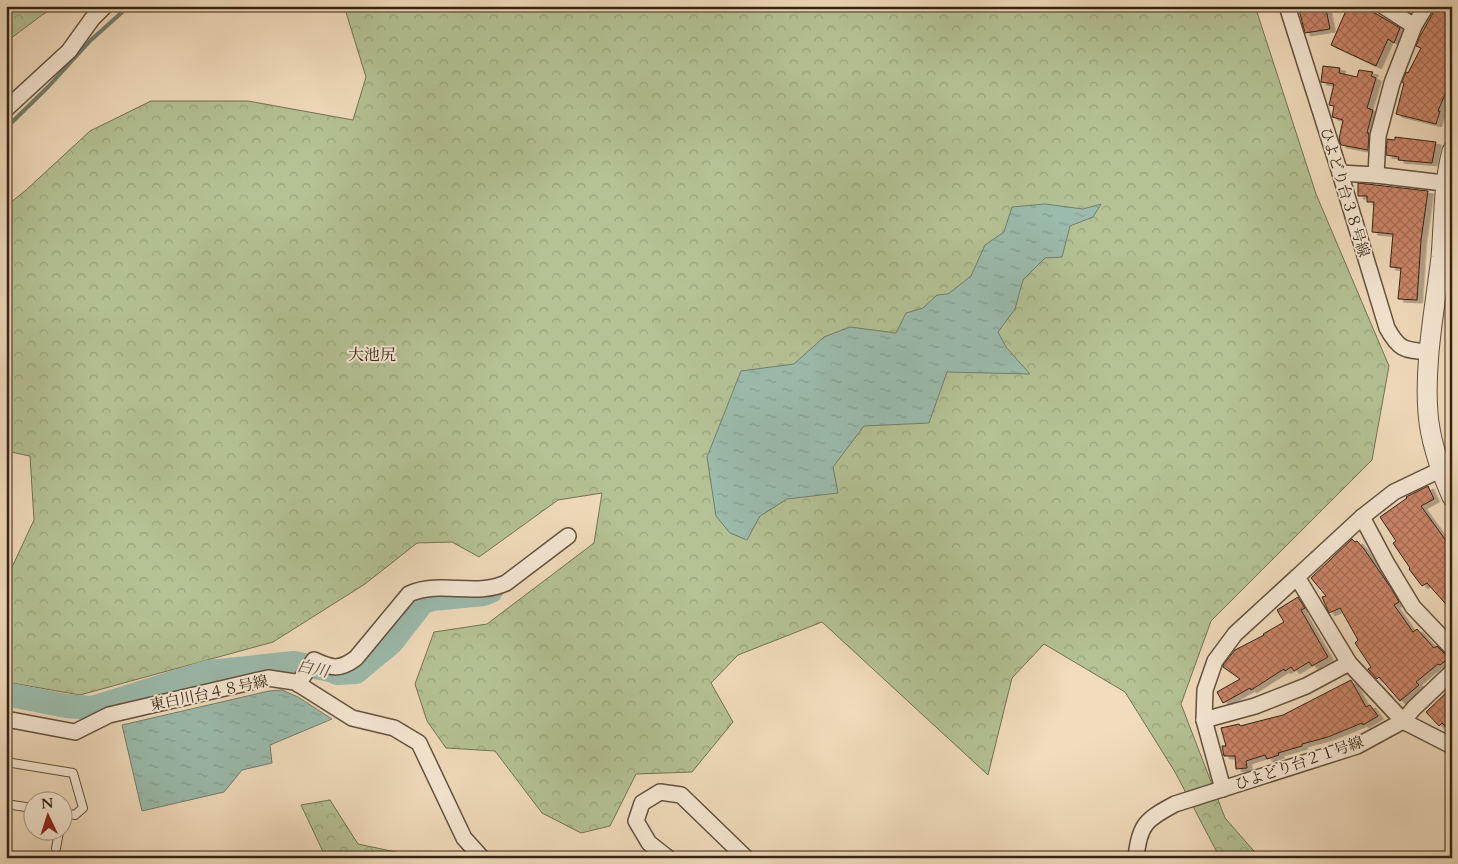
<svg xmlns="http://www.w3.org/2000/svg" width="1458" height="864" viewBox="0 0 1458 864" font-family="Cardo,'Noto Serif JP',serif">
<defs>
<pattern id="forest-crowns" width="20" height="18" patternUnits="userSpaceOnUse" patternTransform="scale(1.25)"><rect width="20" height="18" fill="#b4c295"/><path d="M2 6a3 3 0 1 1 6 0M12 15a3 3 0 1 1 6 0" fill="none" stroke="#9ba67f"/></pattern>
<pattern id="water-ripples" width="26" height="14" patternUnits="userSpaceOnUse" patternTransform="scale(1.25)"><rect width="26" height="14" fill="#9bbcad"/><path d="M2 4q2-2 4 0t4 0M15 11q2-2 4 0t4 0" fill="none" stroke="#86a194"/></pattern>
<pattern id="building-cross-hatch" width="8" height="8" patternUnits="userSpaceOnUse" patternTransform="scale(1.25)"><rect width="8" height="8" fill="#cc866a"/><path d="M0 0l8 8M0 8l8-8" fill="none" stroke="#a66d56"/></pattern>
<filter id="shadow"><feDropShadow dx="5.5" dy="3" stdDeviation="0" flood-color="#0004"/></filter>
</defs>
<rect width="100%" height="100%" fill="#f1dcbd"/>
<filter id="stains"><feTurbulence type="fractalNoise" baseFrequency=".004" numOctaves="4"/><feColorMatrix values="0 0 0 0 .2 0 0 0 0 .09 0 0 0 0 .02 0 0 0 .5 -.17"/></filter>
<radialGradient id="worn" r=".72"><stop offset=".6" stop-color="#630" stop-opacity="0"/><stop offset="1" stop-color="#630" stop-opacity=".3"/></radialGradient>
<!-- forest -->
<g fill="url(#forest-crowns)" stroke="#747254">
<polygon points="6,6 57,6 42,15 6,42"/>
<polygon points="347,6 1255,6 1316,194 1389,366 1372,460 1211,621 1181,704 1225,818 1260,858 1220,858 1175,772 1125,692 1044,644 1012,678 988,775 822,622 738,655 711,683 733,722 692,772 636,774 610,826 581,833 542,813 495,751 446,748 427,721 415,684 434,632 487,624 594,543 602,493 558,500 479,557 452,542 417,543 365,584 273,642 80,695 6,682 6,580 34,520 30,456 6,451 6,206 25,191 90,131 151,101 248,101 353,120 366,77 345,9"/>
<polygon points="330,800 358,844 424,858 326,858 301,805"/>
</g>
<!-- water -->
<g fill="url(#water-ripples)" stroke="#727f6f">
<polygon points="1045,204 1083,209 1101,204 1093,217 1070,226 1062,257 1045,258 1023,280 1015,309 998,332 1006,347 1030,374 947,372 929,423 864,426 833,467 838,493 787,499 760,516 747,540 730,533 716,516 707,457 741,371 794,364 824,337 850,327 896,333 906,313 923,308 937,295 948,294 971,276 985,245 1004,232 1012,207"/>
<polygon points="282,690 298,697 332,719 270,745 272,763 242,770 224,792 142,811 122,725 269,691"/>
</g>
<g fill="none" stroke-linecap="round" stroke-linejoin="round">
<!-- stream -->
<polyline stroke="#727f6f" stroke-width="4" points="6,128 48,87 91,40 129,6"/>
<!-- river -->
<polyline stroke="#9bbcad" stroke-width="24" points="6,694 66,706 92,708 208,672 294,663 330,670 337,673 356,672 392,642 423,602 432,599 484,594 491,591"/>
</g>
<!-- building -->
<g fill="url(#building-cross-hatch)" stroke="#342312" filter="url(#shadow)">
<polygon points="1298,6 1316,6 1317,11 1326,9 1330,29 1305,33"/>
<polygon points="1348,6 1363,6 1400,28 1394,43 1388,39 1376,66 1331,45"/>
<polygon points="1437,6 1452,16 1452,78 1438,111 1440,111 1436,124 1396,114 1404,83 1402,82 1406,72 1408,73 1421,48 1416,46 1419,38"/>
<polygon points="1323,66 1340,68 1339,73 1357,77 1359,70 1373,72 1371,76 1376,78 1367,108 1373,110 1367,133 1369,133 1368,150 1341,145 1339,139 1343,120 1332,117 1334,106 1329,105 1334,84 1321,82"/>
<polygon points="1395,137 1436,142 1432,163 1398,160 1399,157 1386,155 1387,139 1395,140"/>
<polygon points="1358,183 1428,191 1421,240 1417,300 1398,299 1401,268 1390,267 1393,234 1372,232 1374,202 1367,202 1367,196 1358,196"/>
<polygon points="1428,486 1434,499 1421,506 1452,549 1452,611 1427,583 1422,586 1409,569 1410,568 1393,543 1396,541 1380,517 1407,498 1406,497"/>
<polygon points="1352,539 1355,542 1357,541 1364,549 1391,588 1399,602 1394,605 1413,632 1417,629 1434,648 1437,646 1449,658 1440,665 1438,664 1416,682 1419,685 1400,701 1379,677 1377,679 1368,669 1371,667 1355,643 1358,640 1340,608 1329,613 1322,597 1326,596 1311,578"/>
<polygon points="1298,597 1305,608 1301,610 1328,657 1312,666 1309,662 1294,671 1291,667 1285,671 1284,669 1251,690 1250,688 1223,703 1217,692 1240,679 1223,667 1223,665 1235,650 1264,635 1263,634 1284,622 1277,610"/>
<polygon points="1351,680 1366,707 1370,705 1378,716 1363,725 1362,723 1328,737 1302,744 1302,746 1278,753 1279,755 1267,759 1265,755 1246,761 1247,768 1236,769 1235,756 1224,756 1222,746 1226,746 1221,728 1239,724 1240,726 1283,715"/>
<polygon points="1452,687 1452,733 1442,723 1439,726 1426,712"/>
</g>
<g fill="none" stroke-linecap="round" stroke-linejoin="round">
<defs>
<g id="service">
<polyline points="6,762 73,773 83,808 75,815 62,813"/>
<polyline points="6,804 32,808"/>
<polyline points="56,848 59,832"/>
</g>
<g id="minor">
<path d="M1287 6 1340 173 1387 328C1399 350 1404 350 1429 352"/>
<polyline points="1383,6 1414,26"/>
<polyline points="6,109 69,51 92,19 105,6"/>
<polyline points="1340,173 1376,175 1452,184"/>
<polyline points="1376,175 1378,136 1392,83 1414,26 1426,6"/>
<polyline points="1440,470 1394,492 1362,517 1297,577 1349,663 1403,721 1452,746"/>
<polyline points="1362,517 1387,564 1413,607 1452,648"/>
<path d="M298 684 314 660C331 668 339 671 356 658L409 594C440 580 476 597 506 583L568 536"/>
<polyline points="6,719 75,732 109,715 268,678 295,682 352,718 394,728 419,743 464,838 482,858"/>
<polyline points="1204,720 1255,706 1306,686 1349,663"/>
<polyline points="1223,789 1204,720 1205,690 1215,661 1235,634 1297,577"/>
<polyline points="668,858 649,843 636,821 642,803 660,792 681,795 746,858"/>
<path d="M1136 858C1139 824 1147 819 1175 804L1357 746 1403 721 1414 708 1452 672"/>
</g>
<path id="tertiary" d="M1452 151C1443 185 1444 222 1441 257 1435 308 1424 362 1428 413 1430 439 1441 472 1452 497"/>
</defs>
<!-- service casing -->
<use href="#service" stroke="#63513d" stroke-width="10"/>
<!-- minor casing -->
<use href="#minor" stroke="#63513d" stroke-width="18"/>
<!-- tertiary casing -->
<use href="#tertiary" stroke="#63513d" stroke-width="21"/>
<!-- service -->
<use href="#service" stroke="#f6e8d4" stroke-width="8"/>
<!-- minor -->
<use href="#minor" stroke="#f6e8d4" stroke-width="15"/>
<!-- tertiary -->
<use href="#tertiary" stroke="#f6e8d4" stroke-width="19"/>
</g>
<g text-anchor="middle" stroke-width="4" stroke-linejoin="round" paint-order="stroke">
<!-- street labels -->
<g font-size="15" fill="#342312" stroke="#f6e8d4">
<text transform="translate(1345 192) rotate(73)" y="5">ひよどり台３８号線</text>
<text transform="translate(209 693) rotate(-12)" y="5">東白川台４８号線</text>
<text transform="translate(1299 763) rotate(-19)" y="5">ひよどり台２１号線</text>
</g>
<!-- neighbourhood labels -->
<g font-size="16" fill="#342312" stroke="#f6e8d4">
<text x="372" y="360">大池尻</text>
</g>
<!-- water labels -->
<g font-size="16" font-style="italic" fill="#535140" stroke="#f6e8d4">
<text transform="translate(313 668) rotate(12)" y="6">白川</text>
</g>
</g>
<!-- margin -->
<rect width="1458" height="864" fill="none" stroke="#f1dcbd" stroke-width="25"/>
<rect x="8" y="8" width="1443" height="849" fill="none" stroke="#342312" stroke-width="2.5"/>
<rect x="12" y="12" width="1433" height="839" fill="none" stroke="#342312"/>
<!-- north arrow -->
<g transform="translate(48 816) rotate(356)"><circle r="24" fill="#f6e8d4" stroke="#a89986"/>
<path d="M0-4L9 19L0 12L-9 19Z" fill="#8f2418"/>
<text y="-8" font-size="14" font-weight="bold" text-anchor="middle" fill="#342312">N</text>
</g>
<rect width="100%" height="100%" filter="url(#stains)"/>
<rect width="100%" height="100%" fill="url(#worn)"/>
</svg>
